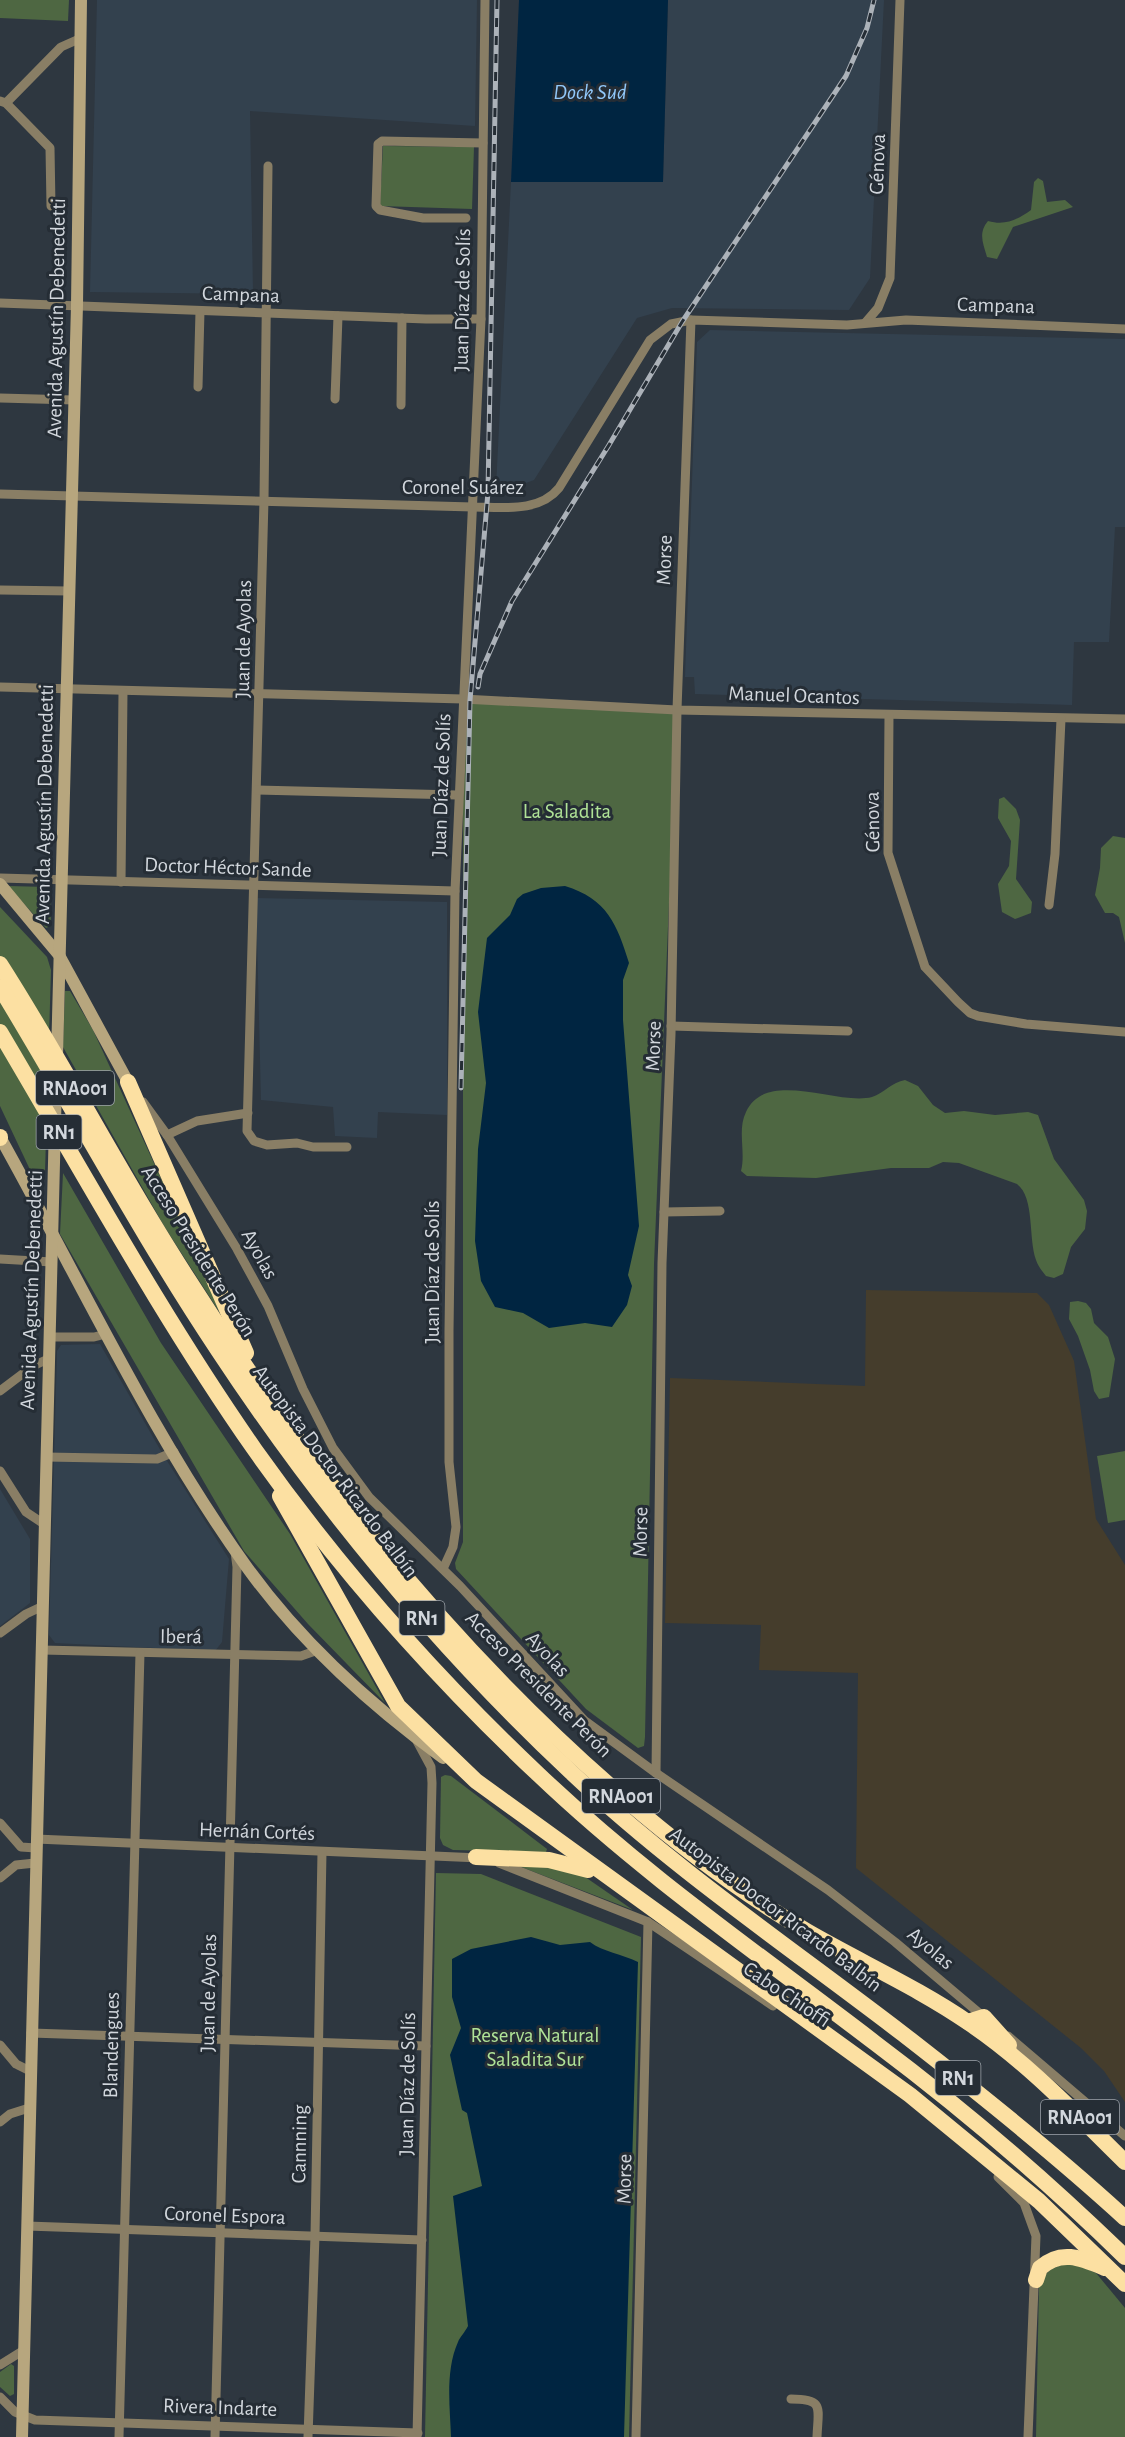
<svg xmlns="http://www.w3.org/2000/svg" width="1125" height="2437" viewBox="0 0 1125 2437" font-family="'Alegreya Sans',sans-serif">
<rect width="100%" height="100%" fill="#2e3740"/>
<!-- commercial -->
<polygon fill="#453d2c" points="866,1290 1037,1293 1049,1305 1074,1361 1096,1519 1125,1565 1125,2102 1104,2071 1081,2048 856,1868 858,1673 759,1670 761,1625 665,1623 670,1378 865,1386"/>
<!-- built -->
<g fill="#33414e">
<polygon points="97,0 477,0 475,126 250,111 253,294 90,292"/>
<polygon points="668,0 884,0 870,278 849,310 672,308 637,318 534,480 510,489 496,488 511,182 663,181"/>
<polygon points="710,330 1125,339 1125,527 1115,527 1109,642 1074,642 1072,705 695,694 694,677 685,677 697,342"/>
<polygon points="256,898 447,902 447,1115 378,1112 377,1138 335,1136 333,1107 261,1100"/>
<polygon points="100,1344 162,1453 229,1559 222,1642 215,1651 55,1643 49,1635 57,1351 61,1345"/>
<polygon points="0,1489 30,1539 30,1603 0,1626"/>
</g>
<!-- green -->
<g fill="#4e6742">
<polygon points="0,0 69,0 68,21 0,18"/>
<polygon points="383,146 474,147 472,209 380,206"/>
<path d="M1038 178 1043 181 1047 202 1065 200 1073 207 1013 227 997 259 987 257C983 243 978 233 988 221 1005 226 1017 220 1031 210L1034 182Z"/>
<polygon points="463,699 677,710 654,1264 645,1737 644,1746 638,1748 586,1709 456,1569 455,1563 463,1542"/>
<polygon points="1004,797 1016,809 1020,820 1016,879 1032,902 1031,913 1015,919 1002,912 998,884 1009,866 1011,841 998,818 999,799"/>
<polygon points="1113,836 1125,838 1125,943 1119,917 1113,913 1105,913 1095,895 1100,868 1101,848"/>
<polygon points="8,886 47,887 50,892 51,926 46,928"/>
<polygon points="0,907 47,957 51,970 45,1172 37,1179 33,1176 0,1106"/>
<polygon points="65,991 70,991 93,1030 229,1327 164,1226 63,1047"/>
<path d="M905 1080 918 1086 933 1105 945 1113 964 1111 995 1115 1028 1112 1038 1115 1054 1159 1084 1200 1087 1211 1085 1229 1071 1247 1063 1274 1054 1278 1046 1276C1042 1271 1038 1266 1036 1260 1028 1237 1035 1198 1017 1184L959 1163 943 1162 929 1168H891L816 1178 747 1176 741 1171C746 1152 737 1130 746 1112 766 1068 838 1106 872 1097 884 1093 892 1082 905 1080Z"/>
<polygon points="63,1173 161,1343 290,1534 385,1703 308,1624 244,1551 60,1234"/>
<polygon points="1078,1301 1086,1303 1091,1309 1094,1323 1108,1337 1115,1359 1109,1397 1099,1399 1094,1391 1090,1370 1078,1336 1069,1319 1070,1302"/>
<polygon points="1125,1451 1125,1520 1108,1523 1097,1456"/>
<polygon points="445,1775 451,1776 547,1849 546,1852 453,1850 443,1845 440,1838 441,1777"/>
<polygon points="516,1865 575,1870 633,1910"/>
<polygon points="436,1873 481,1874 641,1937 629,2437 425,2437"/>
<path d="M1073 2263 1096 2273 1125 2308V2437H1036L1039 2286C1046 2269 1056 2265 1073 2263Z"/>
<polygon points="11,2364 14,2366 14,2394 10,2396 0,2387 0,2372"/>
</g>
<!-- water -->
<g fill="#002541">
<polygon points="519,0 668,0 663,182 511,182"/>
<path d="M565 886C607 899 617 924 629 963L623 980V1020L639 1226 628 1275 632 1286 627 1305 612 1327 585 1323 549 1328 523 1313 495 1307 481 1281 475 1241 478 1149 486 1083 478 1012 487 938 510 915 517 899 523 894 541 888Z"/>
<path d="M531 1937 560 1945 590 1942C603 1952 622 1954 638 1962L624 2437H451C450 2407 445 2371 458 2342 460 2337 465 2332 468 2326L453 2196 482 2186 467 2113 462 2110 450 2055 461 2028 452 1997V1959L471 1949Z"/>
</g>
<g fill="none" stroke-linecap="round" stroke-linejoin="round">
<!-- street -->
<g stroke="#897e65" stroke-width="9">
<polyline points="0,101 6,103 50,148 51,206"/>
<polyline points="6,103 61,47 79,39"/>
<polyline points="268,166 264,500 247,1131 254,1141 267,1145 297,1143 313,1147 347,1147"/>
<polyline points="466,218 423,218 380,210 376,206 378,144 382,141 483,143"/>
<polyline points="0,303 426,319 481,319"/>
<polyline points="866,322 878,308 890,278 900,0"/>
<polyline points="198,387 200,311"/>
<polyline points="0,398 74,400"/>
<polyline points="335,399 338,316"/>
<polyline points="401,405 402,318"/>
<path d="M0 494 473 507C502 507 539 513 559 488L650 340 671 324 691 320 847 325 906 320 1125 329"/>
<polyline points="0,590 69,591"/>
<polyline points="0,687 463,699 677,710 1125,719"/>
<polyline points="889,715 888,853 925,967 958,1002 970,1013 978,1016 1026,1024 1125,1032"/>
<polyline points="257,790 457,795"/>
<polyline points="0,878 455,891"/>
<polyline points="121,882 123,692"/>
<polyline points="1049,905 1055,854 1061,719"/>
<polyline points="671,1026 848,1031"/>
<polyline points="143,1102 167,1135 237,1249 268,1306 303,1389 333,1448 369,1497 460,1586 585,1721 656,1773 828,1890 895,1942 985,2018"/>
<polyline points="167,1135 197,1121 248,1113"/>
<polyline points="664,1212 720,1211"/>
<polyline points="0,1259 52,1262"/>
<polyline points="49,1337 94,1337 106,1334"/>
<polyline points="0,1391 33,1366 48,1359"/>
<polyline points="46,1457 157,1459 174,1452"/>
<polyline points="0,1471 26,1512 44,1524"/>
<polyline points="443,1569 453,1547 456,1527 449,1462 449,1331 455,891 481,319 485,0"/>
<polyline points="0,1633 26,1614 43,1606"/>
<polyline points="42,1650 301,1656 318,1650"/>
<polyline points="417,1741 431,1767 432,1783 417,2437"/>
<polyline points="656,1773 662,1263 671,1034 677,710 691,320"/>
<polyline points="0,1823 21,1847 36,1848"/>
<polyline points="36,1839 480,1858"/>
<polyline points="499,1863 648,1922 773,2006"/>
<polyline points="0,1878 16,1865 35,1863"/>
<polyline points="31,2033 426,2046"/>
<polyline points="1008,2036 1125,2136"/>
<polyline points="0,2045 16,2064 30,2071"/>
<polyline points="0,2122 10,2114 29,2108"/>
<polyline points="998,2177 1024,2203 1036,2236 1028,2437"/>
<polyline points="27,2226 422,2240"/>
<polyline points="0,2365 24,2350"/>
<polyline points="0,2397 15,2412 35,2420 418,2433"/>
<path d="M791 2399C825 2399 818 2408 817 2437"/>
<polyline points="119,2437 140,1653"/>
<polyline points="215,2437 237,1567 235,1552"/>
<polyline points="308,2437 315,2236 322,1852"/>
<polyline points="636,2437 648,1922"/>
</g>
<!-- secondary -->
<g stroke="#b7a67e" stroke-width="12">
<polyline points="0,884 59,955 128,1082"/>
<polyline points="57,1056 77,305 81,0"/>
<path d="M0 1137C80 1280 150 1432 246 1566 299 1640 369 1704 443 1758"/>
<polyline points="22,2437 56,1083"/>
</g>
<!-- highway -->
<g stroke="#fce0a2" stroke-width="16">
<path d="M0 964C59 1056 109 1153 167 1246 294 1450 441 1641 625 1799 682 1848 743 1894 808 1932 860 1962 920 1989 969 2023 1027 2062 1075 2113 1125 2162"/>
<path d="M0 987C73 1107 140 1233 218 1350 319 1503 437 1646 571 1772 674 1869 791 1948 903 2034 979 2093 1054 2153 1125 2218"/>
<path d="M0 1032C83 1172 162 1317 255 1450 338 1567 434 1676 538 1774 644 1875 759 1954 875 2043 963 2109 1046 2180 1125 2257"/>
<polyline points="128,1082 246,1353"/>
<polyline points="0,1137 0,1138"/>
<polyline points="280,1496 398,1706 476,1781 910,2095 1039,2201 1125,2284"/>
<polyline points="476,1857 549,1860 588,1870"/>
<polyline points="968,2022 984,2017 1009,2045"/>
<path d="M1036 2280 1040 2268C1061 2249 1081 2258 1105 2268"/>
</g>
<defs>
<g id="rail">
<polyline points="478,687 480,674 512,601 609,445 682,322 846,76 867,28 874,0"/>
<polyline points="461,1088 470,700 488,492 497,0"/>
</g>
</defs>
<!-- rail casing -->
<use href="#rail" stroke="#acb2b9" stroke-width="5"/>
<!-- rail -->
<use href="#rail" stroke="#252d35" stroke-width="3" stroke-dasharray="9" stroke-linecap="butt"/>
</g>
<g text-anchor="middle" stroke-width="6" stroke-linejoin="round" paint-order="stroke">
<!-- shield labels -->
<g fill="#252d35" stroke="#9ea4ab" stroke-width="1.5">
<rect x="36" y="1071" width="78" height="34" rx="4.5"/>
<rect x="36.5" y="1115" width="45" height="34" rx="4.5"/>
<rect x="399.5" y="1601" width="45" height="34" rx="4.5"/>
<rect x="582" y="1779" width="78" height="34" rx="4.5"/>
<rect x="935.5" y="2061" width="45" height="34" rx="4.5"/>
<rect x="1041" y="2100" width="78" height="34" rx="4.5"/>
</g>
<g font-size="20" font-weight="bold" fill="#d2d7dd">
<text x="75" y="1095">RNA001</text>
<text x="59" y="1139">RN1</text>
<text x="422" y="1625">RN1</text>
<text x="621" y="1803">RNA001</text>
<text x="958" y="2085">RN1</text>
<text x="1080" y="2124">RNA001</text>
</g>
<!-- street labels -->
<g font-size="21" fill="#d2d7dd" stroke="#252d35">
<text transform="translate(877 164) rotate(-88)" y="7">Génova</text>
<text transform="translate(241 294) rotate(2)" y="7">Campana</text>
<text transform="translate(462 300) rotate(-89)" y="7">Juan Díaz de Solís</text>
<text transform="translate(996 305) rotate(2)" y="7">Campana</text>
<text transform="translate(56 318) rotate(-89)" y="7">Avenida Agustín Debenedetti</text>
<text x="463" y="494">Coronel Suárez</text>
<text transform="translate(664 560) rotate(-88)" y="7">Morse</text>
<text transform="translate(243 639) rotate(-89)" y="7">Juan de Ayolas</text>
<text transform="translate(794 695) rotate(2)" y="7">Manuel Ocantos</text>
<text transform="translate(441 785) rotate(-88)" y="7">Juan Díaz de Solís</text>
<text transform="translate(44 804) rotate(-89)" y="7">Avenida Agustín Debenedetti</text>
<text transform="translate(872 822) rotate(-91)" y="7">Génova</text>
<text transform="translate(228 867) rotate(2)" y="7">Doctor Héctor Sande</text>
<text transform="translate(653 1046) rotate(-88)" y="7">Morse</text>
<text transform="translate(199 1251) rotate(58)" y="7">Acceso Presidente Perón</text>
<text transform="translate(260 1254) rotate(61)" y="7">Ayolas</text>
<text transform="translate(432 1272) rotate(-90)" y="7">Juan Díaz de Solís</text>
<text transform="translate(31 1290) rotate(-88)" y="7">Avenida Agustín Debenedetti</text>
<text transform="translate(336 1471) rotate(53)" y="7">Autopista Doctor Ricardo Balbín</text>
<text transform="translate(640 1532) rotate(-89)" y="7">Morse</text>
<text transform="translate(181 1636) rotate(1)" y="7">Iberá</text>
<text transform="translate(548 1654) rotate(47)" y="7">Ayolas</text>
<text transform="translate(539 1684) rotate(45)" y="7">Acceso Presidente Perón</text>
<text transform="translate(257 1831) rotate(2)" y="7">Hernán Cortés</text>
<text transform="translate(776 1909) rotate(37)" y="7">Autopista Doctor Ricardo Balbín</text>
<text transform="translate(931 1948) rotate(40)" y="7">Ayolas</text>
<text transform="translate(208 1993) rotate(-89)" y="7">Juan de Ayolas</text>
<text transform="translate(787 1994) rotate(34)" y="7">Cabo Chioffi</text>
<text transform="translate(111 2045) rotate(-89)" y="7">Blandengues</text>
<text transform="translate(407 2084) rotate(-89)" y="7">Juan Díaz de Solís</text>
<text transform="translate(299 2144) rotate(-89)" y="7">Cannning</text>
<text transform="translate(624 2179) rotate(-89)" y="7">Morse</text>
<text transform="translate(225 2215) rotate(2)" y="7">Coronel Espora</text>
<text transform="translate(220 2407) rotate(2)" y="7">Rivera Indarte</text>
</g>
<!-- park labels -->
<g font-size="21" fill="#b0e397" stroke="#252d35">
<text x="567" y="818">La Saladita</text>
<text x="535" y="2042">Reserva Natural<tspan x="535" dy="24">Saladita Sur</tspan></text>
</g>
<!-- water labels -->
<g font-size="22" font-style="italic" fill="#91c8fa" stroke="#252d35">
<text x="590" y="99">Dock Sud</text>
</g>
</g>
</svg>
